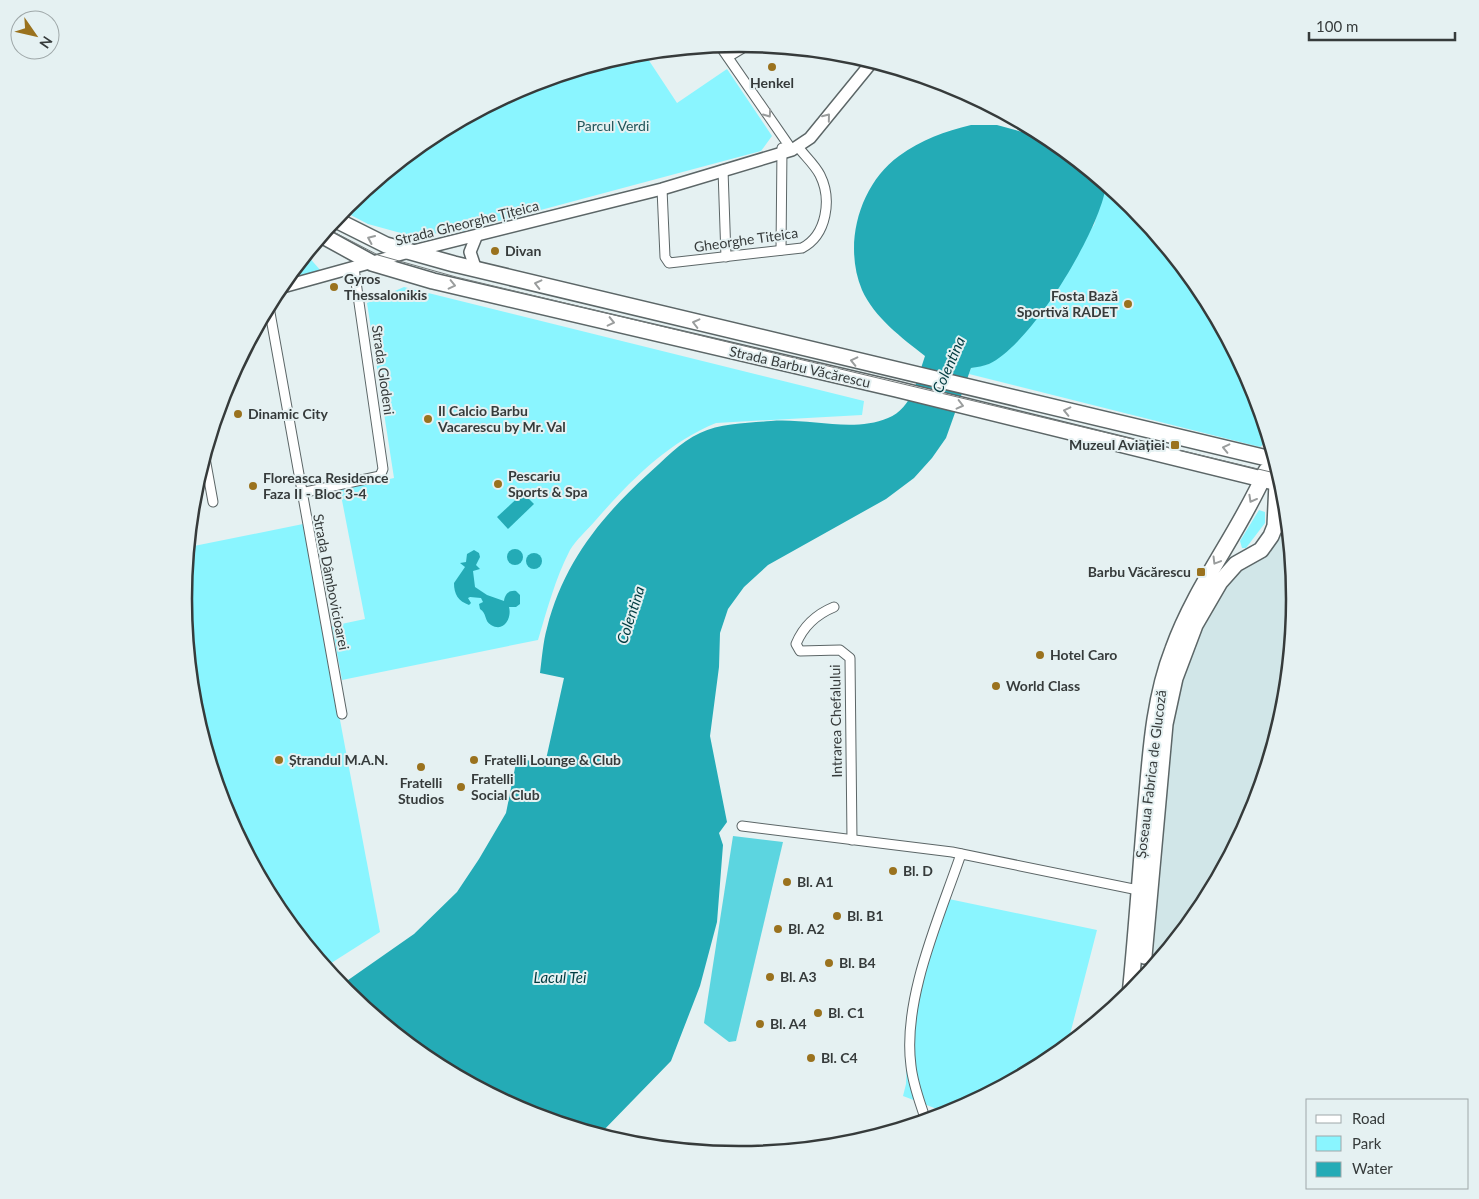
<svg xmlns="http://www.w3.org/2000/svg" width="1479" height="1199" viewBox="0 0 1479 1199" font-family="Lato,sans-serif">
<rect width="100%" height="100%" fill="#e5f1f2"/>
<!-- built -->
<polygon fill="#d1e6e8" points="1285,493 1295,600 1285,708 1253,812 1201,908 1145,977 1167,737 1183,667 1229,577 1254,562"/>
<!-- green -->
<g fill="#8af5ff">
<polygon points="644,53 677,103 727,69 772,136 761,151 458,232 408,235 368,224 343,211 431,137 527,86 631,54"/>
<path d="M1106 185C1170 237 1218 311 1252 386 1260 403 1264 423 1269 440L1260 447 969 374 971 368 989 364 1094 225Z"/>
<polygon points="307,255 321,271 286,280"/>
<path d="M404 287 864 401 862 415 716 423C667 443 629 482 595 521 587 530 576 540 570 550 555 579 547 610 538 640L342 680 332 626 365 619 340 490 394 478 367 303Z"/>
<polygon points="1259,510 1265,512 1265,523 1246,548 1242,548 1240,541"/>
<polygon points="303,524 380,932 325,967 277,908 226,812 194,708 184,599 189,547"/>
<polygon points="944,898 1097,930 1067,1046 1048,1062 952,1113 940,1117 937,1109 903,1096 906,1084 908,1025"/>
</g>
<!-- forest -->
<polygon fill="#5cd5e0" points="733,836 783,842 736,1041 729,1042 704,1023"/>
<!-- water -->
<g fill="#24abb6">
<path d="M971 125H997L1033 135 1041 134 1106 185C1101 229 1031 345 989 364 984 366 977 367 971 368L946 438 932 458 914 478 886 499 768 565 744 587 728 609 720 633 719 667 710 736 727 822 719 833 723 845 717 922 700 986 671 1061 599 1135 527 1113 431 1061 341 985 414 934 457 892 479 859 506 813 517 758 545 764 564 678 540 673C542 658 543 642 547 628 563 564 600 518 647 475 664 460 680 442 700 433 721 423 749 423 771 421 809 418 853 433 888 418 913 408 917 379 925 356 902 338 874 317 862 290 843 245 859 185 899 156 921 140 945 131 971 125Z"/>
<polygon points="523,493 534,504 508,529 497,517"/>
<circle cx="515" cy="557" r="8"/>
<path d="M474 550 479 553 480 557 476 565 480 569 473 571 475 587 487 595 504 601C505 595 508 590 516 591L520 595V604L516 607H509C512 618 504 633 491 625 484 621 487 613 480 609L479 604 483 602 481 598 470 597 468 598 471 603 469 605C458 601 454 594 454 583L465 567 460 563 466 562 467 554Z"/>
<circle cx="534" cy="561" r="8"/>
</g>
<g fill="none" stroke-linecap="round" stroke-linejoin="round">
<defs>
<g id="minor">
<polyline points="720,46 792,150"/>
<polyline points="728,57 748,45"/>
<polyline points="723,170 726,257"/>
<path d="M662 189 665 257 669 263 802 248C827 235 832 199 820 175 815 165 805 156 798 147"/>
<polyline points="781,250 782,148"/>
<polyline points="269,307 342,714"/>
<polyline points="205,458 213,502"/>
<polyline points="301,493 380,476 383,469 354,268"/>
<path d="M834 607C817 614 803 627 796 644L800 651 840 650 850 658 852 840"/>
<polyline points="742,826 952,852 1143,891"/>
<path d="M926 1121C920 1102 913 1085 911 1066 902 999 940 916 961 854"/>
</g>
<g id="tertiary">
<polyline points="476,237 470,252 476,270"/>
<polyline points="279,288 409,252 662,189 792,150 810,138 872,62"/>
<polyline points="1275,526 1288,528"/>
</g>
<g id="primary">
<polyline points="336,220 386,245 454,264 1275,460"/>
<polyline points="323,236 372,263 433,281 896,389 1282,484"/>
<polyline points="1144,956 1165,724 1175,678 1195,625 1220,582 1236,564 1261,550 1271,536 1275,526 1277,483 1280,476"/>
<path d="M1130 995C1137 928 1141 861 1147 794 1151 746 1155 695 1173 649 1196 585 1239 533 1266 471"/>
</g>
</defs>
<!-- minor casing -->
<use href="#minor" stroke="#5c6667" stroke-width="11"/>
<!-- tertiary casing -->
<use href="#tertiary" stroke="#5c6667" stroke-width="14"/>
<!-- primary casing -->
<use href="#primary" stroke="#5c6667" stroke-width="18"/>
<!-- minor -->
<use href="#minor" stroke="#fff" stroke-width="9"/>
<!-- tertiary -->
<use href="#tertiary" stroke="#fff" stroke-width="11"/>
<!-- primary -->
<use href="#primary" stroke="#fff" stroke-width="15"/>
<!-- tram -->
<polyline stroke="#737a7a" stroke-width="1" points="328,229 378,255 456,277 1279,474"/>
</g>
<!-- one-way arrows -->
<defs><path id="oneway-chevron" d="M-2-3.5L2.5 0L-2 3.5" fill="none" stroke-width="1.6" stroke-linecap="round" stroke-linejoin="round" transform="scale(1.25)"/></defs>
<g stroke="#9a9d9d">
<use href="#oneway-chevron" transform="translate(768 114) rotate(55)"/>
<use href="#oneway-chevron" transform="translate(827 117) rotate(-51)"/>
<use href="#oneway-chevron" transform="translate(371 239) rotate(-156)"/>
<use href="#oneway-chevron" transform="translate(538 284) rotate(-166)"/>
<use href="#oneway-chevron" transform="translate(452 285) rotate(13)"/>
<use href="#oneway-chevron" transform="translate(611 322) rotate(13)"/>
<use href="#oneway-chevron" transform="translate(696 323) rotate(-166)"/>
<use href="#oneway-chevron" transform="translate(854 361) rotate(-167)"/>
<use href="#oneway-chevron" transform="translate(960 405) rotate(14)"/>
<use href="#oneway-chevron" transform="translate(1067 411) rotate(-167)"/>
<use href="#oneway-chevron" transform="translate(1226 448) rotate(-167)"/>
<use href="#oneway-chevron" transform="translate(1252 499) rotate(119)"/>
<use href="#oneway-chevron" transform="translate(1216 561) rotate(121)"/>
</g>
<!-- markers -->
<g fill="#9a721e" stroke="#e5f1f2" stroke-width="2">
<circle cx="772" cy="67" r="5"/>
<circle cx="495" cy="251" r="5"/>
<circle cx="334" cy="287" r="5"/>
<circle cx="1128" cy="304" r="5"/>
<circle cx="238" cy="414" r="5"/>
<circle cx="428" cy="419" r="5"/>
<rect x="1170" y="440" width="10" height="10" rx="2.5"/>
<circle cx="498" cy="484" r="5"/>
<circle cx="253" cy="486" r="5"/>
<rect x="1196" y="567" width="10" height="10" rx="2.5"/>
<circle cx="1040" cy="655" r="5"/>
<circle cx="996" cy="686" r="5"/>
<circle cx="279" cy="760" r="5"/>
<circle cx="474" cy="760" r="5"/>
<circle cx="421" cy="767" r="5"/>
<circle cx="461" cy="787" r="5"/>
<circle cx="893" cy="871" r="5"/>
<circle cx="787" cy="882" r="5"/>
<circle cx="837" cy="916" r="5"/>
<circle cx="778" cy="929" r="5"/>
<circle cx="829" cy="963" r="5"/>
<circle cx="770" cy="977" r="5"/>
<circle cx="818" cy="1013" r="5"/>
<circle cx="760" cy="1024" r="5"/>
<circle cx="811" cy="1058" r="5"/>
</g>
<g text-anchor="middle" stroke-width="4" stroke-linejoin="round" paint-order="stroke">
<!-- poi labels -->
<g font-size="14" font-weight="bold" fill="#363b3b" stroke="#e5f1f2" text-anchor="start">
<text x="772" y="88" text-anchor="middle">Henkel</text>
<text x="505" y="256">Divan</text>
<text x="344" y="284">Gyros<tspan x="344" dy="16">Thessalonikis</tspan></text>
<text x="1118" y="301" text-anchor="end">Fosta Bază<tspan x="1118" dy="16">Sportivă RADET</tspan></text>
<text x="438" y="416">Il Calcio Barbu<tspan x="438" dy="16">Vacarescu by Mr. Val</tspan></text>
<text x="248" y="419">Dinamic City</text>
<text x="1165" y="450" text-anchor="end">Muzeul Aviației</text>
<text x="508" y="481">Pescariu<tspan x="508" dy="16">Sports &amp; Spa</tspan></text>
<text x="263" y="483">Floreasca Residence<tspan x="263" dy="16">Faza II - Bloc 3-4</tspan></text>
<text x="1191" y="577" text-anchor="end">Barbu Văcărescu</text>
<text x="1050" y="660">Hotel Caro</text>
<text x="1006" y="691">World Class</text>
<text x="289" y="765">Ștrandul M.A.N.</text>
<text x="484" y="765">Fratelli Lounge &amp; Club</text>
<text x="471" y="784">Fratelli<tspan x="471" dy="16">Social Club</tspan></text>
<text x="421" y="788" text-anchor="middle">Fratelli<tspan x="421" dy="16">Studios</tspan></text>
<text x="903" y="876">Bl. D</text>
<text x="797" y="887">Bl. A1</text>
<text x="847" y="921">Bl. B1</text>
<text x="788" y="934">Bl. A2</text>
<text x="839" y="968">Bl. B4</text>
<text x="780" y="982">Bl. A3</text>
<text x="828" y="1018">Bl. C1</text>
<text x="770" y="1029">Bl. A4</text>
<text x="821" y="1063">Bl. C4</text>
</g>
<!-- park labels -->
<g font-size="14" fill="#21555a" stroke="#e5f1f2">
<text x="613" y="131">Parcul Verdi</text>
</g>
<!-- street labels -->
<g font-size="14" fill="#363b3b" stroke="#e5f1f2">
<text transform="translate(467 223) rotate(-14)" y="5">Strada Gheorghe Țițeica</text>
<text transform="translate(746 240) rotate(-8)" y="5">Gheorghe Titeica</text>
<text transform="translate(800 367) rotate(13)" y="5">Strada Barbu Văcărescu</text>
<text transform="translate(383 370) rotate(82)" y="5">Strada Glodeni</text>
<text transform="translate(331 582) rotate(79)" y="5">Strada Dâmbovicioarei</text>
<text transform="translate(836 721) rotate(-91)" y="5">Intrarea Chefalului</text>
<text transform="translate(1151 774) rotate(-83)" y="5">Șoseaua Fabrica de Glucoză</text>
</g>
<!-- water labels -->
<g font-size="15" font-style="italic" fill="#003b40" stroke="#e5f1f2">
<text transform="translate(949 365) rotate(-66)" y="5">Colentina</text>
<text transform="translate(631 615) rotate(-72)" y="5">Colentina</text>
<text x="560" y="983">Lacul Tei</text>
</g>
</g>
<!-- crop -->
<path d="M0 0H1479V1199H0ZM192 599a547 547 0 1 1 1094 0a547 547 0 1 1-1094 0Z" fill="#e5f1f2" fill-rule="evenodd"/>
<path fill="none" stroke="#363b3b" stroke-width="2.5" d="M192 599a547 547 0 1 1 1094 0a547 547 0 1 1-1094 0Z"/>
<!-- legend -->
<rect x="1306" y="1099" width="162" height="90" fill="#e5f1f2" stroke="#9fa8a9"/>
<rect x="1316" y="1115" width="25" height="8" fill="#ffffff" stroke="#9fa8a9"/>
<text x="1352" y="1124" font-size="15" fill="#363b3b">Road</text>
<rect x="1316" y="1136" width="25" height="15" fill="#8af5ff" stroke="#9fa8a9"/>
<text x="1352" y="1149" font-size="15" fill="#363b3b">Park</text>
<rect x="1316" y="1162" width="25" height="15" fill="#24abb6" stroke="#9fa8a9"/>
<text x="1352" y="1174" font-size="15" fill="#363b3b">Water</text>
<!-- north arrow -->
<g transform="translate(35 35) rotate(124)"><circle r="24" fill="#e5f1f2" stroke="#9fa8a9"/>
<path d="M0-4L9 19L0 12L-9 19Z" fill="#9a721e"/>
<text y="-8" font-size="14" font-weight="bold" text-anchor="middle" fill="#363b3b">N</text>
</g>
<!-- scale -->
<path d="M1309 32v8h146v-8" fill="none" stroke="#363b3b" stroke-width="2.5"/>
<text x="1316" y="32" font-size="15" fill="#363b3b" stroke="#e5f1f2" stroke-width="4" paint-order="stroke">100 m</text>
</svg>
